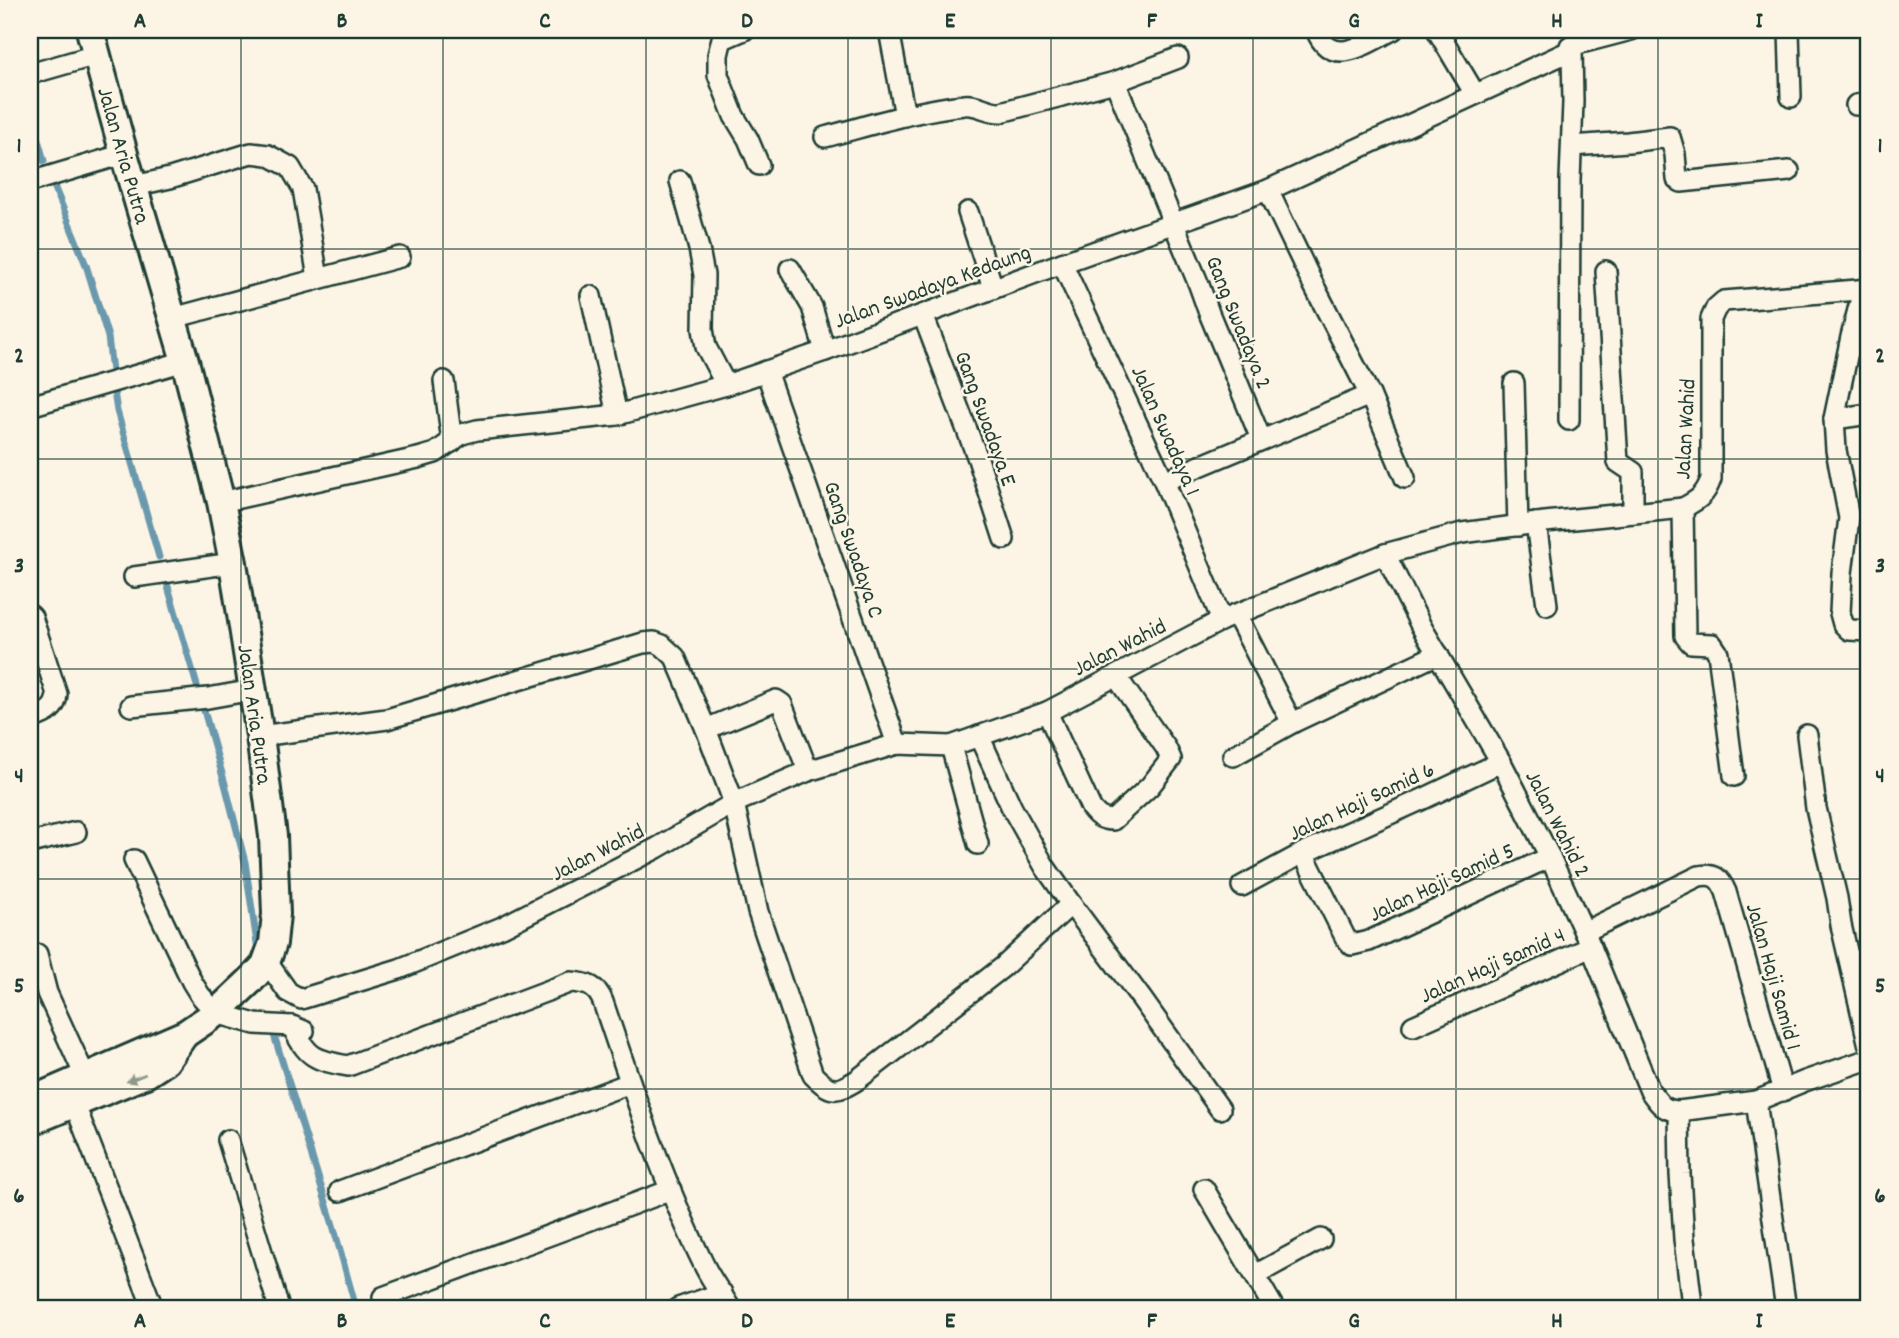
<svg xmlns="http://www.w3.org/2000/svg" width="1899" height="1338" viewBox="0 0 1899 1338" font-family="Dekko,sans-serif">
<rect width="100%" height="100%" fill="#fcf5e5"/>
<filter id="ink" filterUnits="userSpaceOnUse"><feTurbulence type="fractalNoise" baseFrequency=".0143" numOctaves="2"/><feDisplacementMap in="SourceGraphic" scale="14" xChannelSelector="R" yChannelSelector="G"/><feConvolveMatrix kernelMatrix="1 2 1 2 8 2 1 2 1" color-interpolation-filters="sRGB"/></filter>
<g filter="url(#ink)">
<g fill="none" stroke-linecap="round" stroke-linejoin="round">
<!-- stream -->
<g stroke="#6b99ad" stroke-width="7">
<polyline points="30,41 33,61"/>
<polyline points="30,111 44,161"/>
<polyline points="52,181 86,265 108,337 112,371"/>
<polyline points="114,392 117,411 159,557"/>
<polyline points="166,580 198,689"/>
<polyline points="203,707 225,784 245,862 258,950"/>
<polyline points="274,1035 333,1225 356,1308"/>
</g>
<defs>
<g id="minor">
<polyline points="724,30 718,55 718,75 734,116 748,139 759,165"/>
<polyline points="889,30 905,116"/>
<path d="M1316 30C1332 70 1366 43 1393 30"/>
<polyline points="1437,30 1475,94"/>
<polyline points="1789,30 1791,97"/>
<polyline points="723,39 744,30"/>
<polyline points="30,74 96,55"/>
<polyline points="1115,82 1199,285 1209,313 1261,439"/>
<polyline points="1856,105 1869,103"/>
<path d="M825 137C871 125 917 110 964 105 977 103 989 113 1001 112L1115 82 1178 58"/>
<polyline points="1572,146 1628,142 1670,137 1675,154 1677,179 1681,182 1789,171"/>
<polyline points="680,181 699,249 704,275 703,329 706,347 726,385"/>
<polyline points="30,182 124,154"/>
<polyline points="134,186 170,178 251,153 268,155 290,167 303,189 318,278"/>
<polyline points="1268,190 1311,280 1370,395 1405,478"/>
<polyline points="968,212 993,288"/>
<polyline points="1062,263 1164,481 1222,620"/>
<polyline points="790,269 812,307 825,351"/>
<polyline points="1606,271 1618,462 1633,472 1633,513"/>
<polyline points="1863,290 1851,337 1834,419 1836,450 1849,518 1842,573 1840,613 1843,624 1849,630 1869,631"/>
<polyline points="591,296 617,415"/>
<polyline points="923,315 978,459 1004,539"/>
<polyline points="173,318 400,257"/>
<polyline points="766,371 897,744"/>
<polyline points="444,381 452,442"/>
<polyline points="1514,383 1518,526"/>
<polyline points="30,406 185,361"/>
<polyline points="1834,419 1869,414"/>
<polyline points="1569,420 1570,180 1573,102 1572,50"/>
<polyline points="1164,481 1370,395"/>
<polyline points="221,502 418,458 435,453 462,434 477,430 617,415 726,385 825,351 1062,263 1268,190 1572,50 1570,46 1631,30"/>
<polyline points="1683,508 1685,636 1691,643 1712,644 1718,653 1734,776"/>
<polyline points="1536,523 1547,605"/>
<path d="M1385 554 1421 626 1501 762 1550 857 1591 947 1650 1091C1660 1104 1662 1110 1679 1111L1756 1101 1805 1081 1869 1059"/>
<polyline points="134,577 233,563"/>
<polyline points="1236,614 1292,723"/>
<path d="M30 615 32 617 57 694C56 711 44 714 30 719"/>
<polyline points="131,706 208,698 253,690"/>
<path d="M1047 712 1091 808C1097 816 1102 820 1113 820L1150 786 1171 759 1166 748 1116 676"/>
<polyline points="706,729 776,700 782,704 808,771"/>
<polyline points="1807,735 1816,808 1837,898 1841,925 1869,1046"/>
<path d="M260 736 387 719 643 643 654 642 662 645 675 657 706 729 734 803 758 912 813 1075C831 1093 836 1093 857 1080L1003 967 1071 904"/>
<polyline points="979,736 1012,808 1045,867 1071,904 1141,998 1220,1109"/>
<polyline points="951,746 978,844"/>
<polyline points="1233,756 1292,723 1438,654"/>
<polyline points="30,843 76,832"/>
<polyline points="1303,853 1345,937 1352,945 1369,941 1550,857"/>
<polyline points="134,860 192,982 200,995 216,1013 255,1024 292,1026 304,1031"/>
<polyline points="1242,886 1303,853 1423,799 1501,762"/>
<path d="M1584 932 1699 876C1714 873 1720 878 1726 892L1783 1091"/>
<polyline points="37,954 47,993 85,1076"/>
<path d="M267 962 288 992 301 999 399 969 502 927 657 848 734 803 808 771 897 744 951 746 1047 712 1222 620 1385 554 1462 533 1545 522 1683 508C1698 500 1705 496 1711 479V319L1716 308 1724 301 1869 289"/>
<path d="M292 1026C307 1057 314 1060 348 1066L571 982C587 983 597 986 603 1002 633 1091 663 1182 705 1267 712 1281 722 1294 730 1308"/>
<polyline points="1413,1026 1591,947"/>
<polyline points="70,1092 153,1308"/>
<polyline points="1756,1101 1785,1302"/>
<polyline points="1679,1111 1680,1174 1684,1239 1692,1305"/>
<polyline points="228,1140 279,1308"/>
<polyline points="1204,1189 1274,1308"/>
<polyline points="340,1191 630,1083"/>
<polyline points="1255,1275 1321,1239"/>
<polyline points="383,1297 671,1190"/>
<polyline points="678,1308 722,1293"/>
</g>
<g id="secondary">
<polyline points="30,1101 185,1034 216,1013 252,979 265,965 273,943 276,914 273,836 260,736 233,563 221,502 185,361 124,154 90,30"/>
<polyline points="30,1122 146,1074 166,1061 184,1035"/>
</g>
</defs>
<!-- minor casing -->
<use href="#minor" stroke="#1f3d34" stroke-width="24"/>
<!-- secondary casing -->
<use href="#secondary" stroke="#1f3d34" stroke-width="32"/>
<!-- minor -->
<use href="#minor" stroke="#fcf5e5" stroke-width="19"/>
<!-- secondary -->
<use href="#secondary" stroke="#fcf5e5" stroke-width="26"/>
</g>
<!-- one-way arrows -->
<defs><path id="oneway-solid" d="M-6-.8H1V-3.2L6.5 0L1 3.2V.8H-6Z" transform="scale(1.75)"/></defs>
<use fill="#8e998c" href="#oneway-solid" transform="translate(136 1078) rotate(158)"/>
</g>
<!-- grid -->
<path fill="none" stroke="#1f3d34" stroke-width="2" stroke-opacity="0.55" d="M241 30V1308M443 30V1308M646 30V1308M848 30V1308M1051 30V1308M1253 30V1308M1456 30V1308M1658 30V1308M30 249H1869M30 459H1869M30 669H1869M30 879H1869M30 1089H1869"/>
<g text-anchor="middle" stroke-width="5" stroke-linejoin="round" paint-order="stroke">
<!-- street labels -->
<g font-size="23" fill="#1f3d34" stroke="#fcf5e5">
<text transform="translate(125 155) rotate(74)" y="8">Jalan Aria Putra</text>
<text transform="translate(932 285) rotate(-20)" y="8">Jalan Swadaya Kedaung</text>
<text transform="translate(1240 322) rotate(68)" y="8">Gang Swadaya 2</text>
<text transform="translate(987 418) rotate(70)" y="8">Gang Swadaya E</text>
<text transform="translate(1684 429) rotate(-87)" y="8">Jalan Wahid</text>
<text transform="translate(1167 430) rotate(66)" y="8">Jalan Swadaya 1</text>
<text transform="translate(855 549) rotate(71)" y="8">Gang Swadaya C</text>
<text transform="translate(1119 646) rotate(-27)" y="8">Jalan Wahid</text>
<text transform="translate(256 714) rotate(82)" y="8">Jalan Aria Putra</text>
<text transform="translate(1361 800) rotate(-25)" y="8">Jalan Haji Samid 6</text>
<text transform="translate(1559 823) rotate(63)" y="8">Jalan Wahid 2</text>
<text transform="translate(597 851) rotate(-27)" y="8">Jalan Wahid</text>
<text transform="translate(1441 881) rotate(-25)" y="8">Jalan Haji Samid 5</text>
<text transform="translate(1492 964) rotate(-24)" y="8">Jalan Haji Samid 4</text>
<text transform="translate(1775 976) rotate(74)" y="8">Jalan Haji Samid 1</text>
</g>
</g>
<!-- margin -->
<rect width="1899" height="1338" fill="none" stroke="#fcf5e5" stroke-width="77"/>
<rect x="38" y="38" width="1822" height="1262" fill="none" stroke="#1f3d34" stroke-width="2.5"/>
<g font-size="23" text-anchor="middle" font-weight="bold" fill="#1f3d34">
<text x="140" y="27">A</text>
<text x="342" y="27">B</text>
<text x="545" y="27">C</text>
<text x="747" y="27">D</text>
<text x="950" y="27">E</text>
<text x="1152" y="27">F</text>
<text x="1354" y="27">G</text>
<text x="1557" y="27">H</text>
<text x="1759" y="27">I</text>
<text x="19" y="152">1</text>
<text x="1880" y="152">1</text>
<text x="19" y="362">2</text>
<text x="1880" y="362">2</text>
<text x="19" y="572">3</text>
<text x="1880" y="572">3</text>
<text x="19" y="782">4</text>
<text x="1880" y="782">4</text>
<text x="19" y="992">5</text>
<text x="1880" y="992">5</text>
<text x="19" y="1202">6</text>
<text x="1880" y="1202">6</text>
<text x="140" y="1327">A</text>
<text x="342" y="1327">B</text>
<text x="545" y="1327">C</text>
<text x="747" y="1327">D</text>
<text x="950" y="1327">E</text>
<text x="1152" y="1327">F</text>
<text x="1354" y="1327">G</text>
<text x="1557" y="1327">H</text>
<text x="1759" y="1327">I</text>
</g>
</svg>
